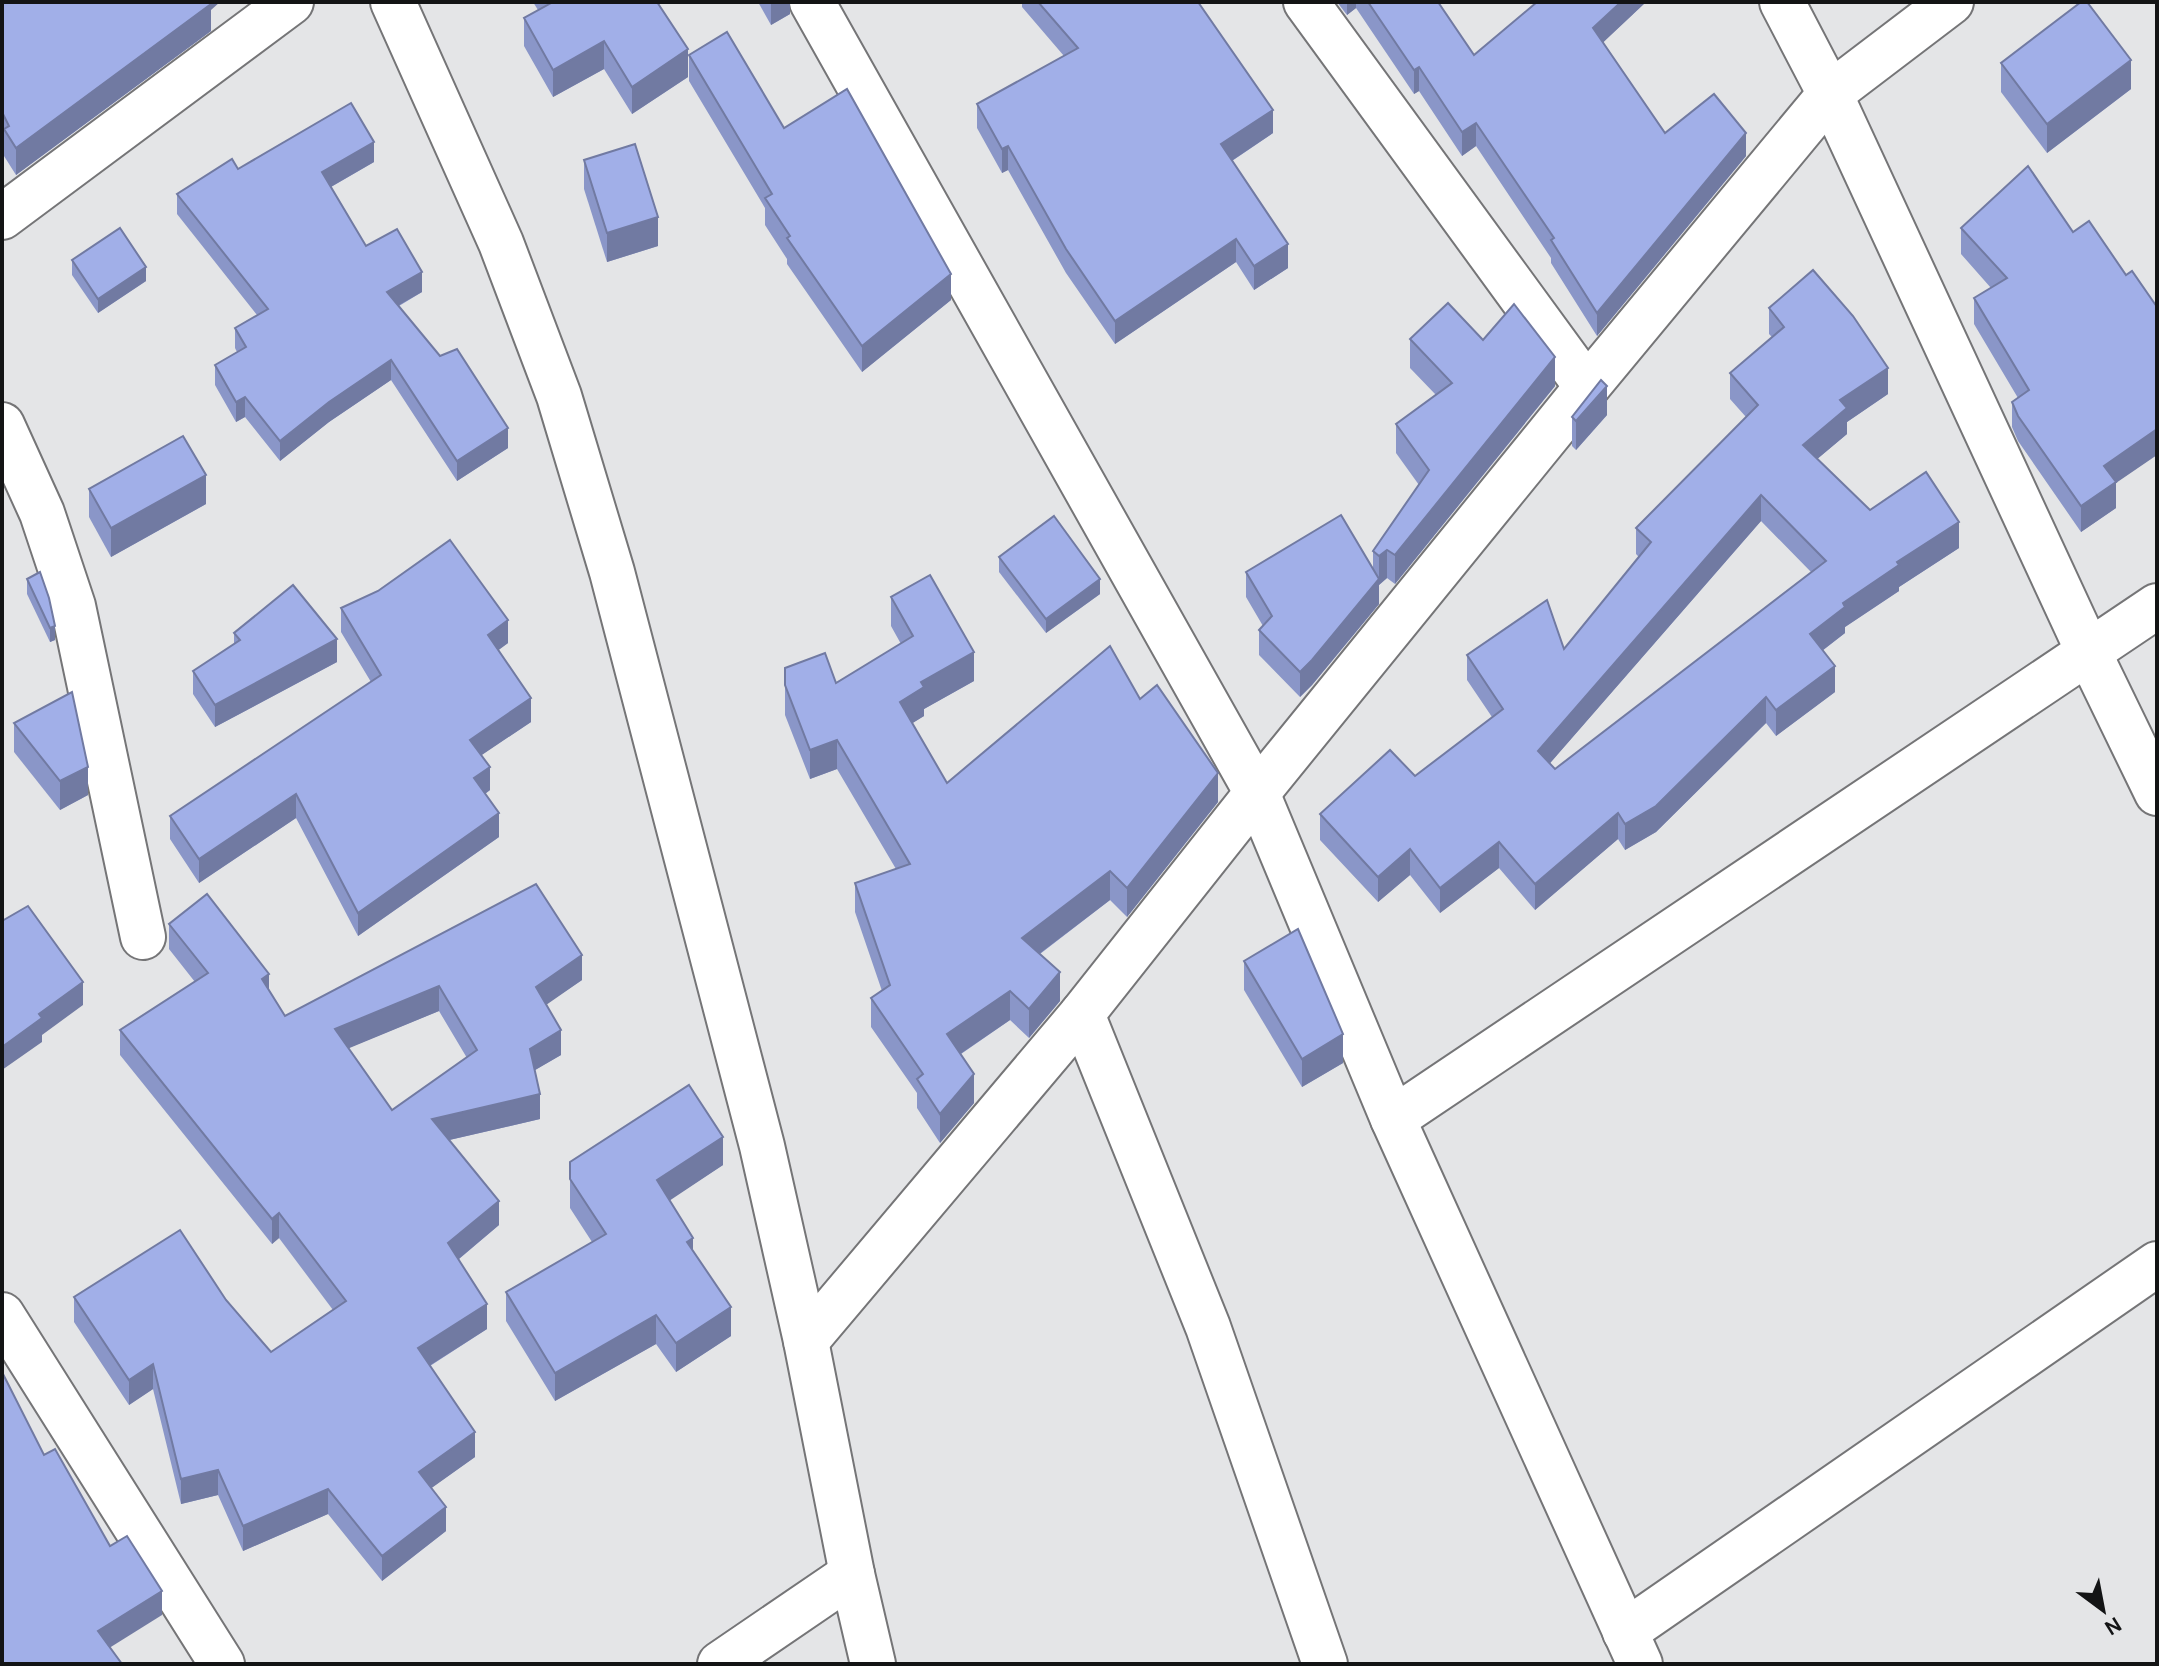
<svg xmlns="http://www.w3.org/2000/svg" width="2159" height="1666" viewBox="0 0 2159 1666" font-family="Karla,sans-serif">
<rect width="100%" height="100%" fill="#e4e5e7"/>
<g fill="none" stroke-linecap="round" stroke-linejoin="round">
<defs>
<g id="minor">
<polyline points="393,2 501,243 559,396 612,572 762,1146 806,1341 852,1574 873,1664"/>
<polyline points="812,2 1257,793 1393,1119 1640,1664"/>
<polyline points="1306,2 1587,387"/>
<polyline points="1782,2 1830,94 2088,651 2157,793"/>
<polyline points="2,425 42,513 73,606 143,937"/>
<polyline points="1082,1014 1208,1327 1325,1664"/>
<polyline points="1393,1119 2157,606"/>
<polyline points="2,1315 222,1664"/>
<polyline points="806,1341 1082,1014 1257,793 1587,387 1830,94 1951,2"/>
<polyline points="1625,1632 2157,1264"/>
<polyline points="720,1664 852,1574"/>
</g>
<polyline id="tertiary" points="2,217 291,2"/>
</defs>
<!-- minor casing -->
<use href="#minor" stroke="#757577" stroke-width="48"/>
<!-- tertiary casing -->
<use href="#tertiary" stroke="#757577" stroke-width="48"/>
<!-- minor -->
<use href="#minor" stroke="#fff" stroke-width="44"/>
<!-- tertiary -->
<use href="#tertiary" stroke="#fff" stroke-width="44"/>
</g>
<!-- wall -->
<g fill="#8a96c8" fill-rule="evenodd">
<polygon points="2,2 211,10 211,31 16,175 4,156 4,143 2,139"/>
<polygon points="533,2 657,2 688,77 632,114 604,69 553,97 524,46 524,18 538,10"/>
<polygon points="758,2 790,2 790,14 771,25"/>
<polygon points="1022,2 1198,2 1273,133 1232,161 1288,268 1254,290 1236,262 1115,344 1066,273 1008,170 1002,173 977,128 977,104 1064,56 1022,7"/>
<polygon points="1337,2 1438,2 1474,55 1537,2 1646,2 1603,42 1665,133 1746,156 1597,336 1551,263 1551,258 1476,146 1462,156 1419,91 1414,94 1356,8 1347,15"/>
<polygon points="689,55 784,128 951,300 862,372 787,264 787,259 765,225 765,208 689,81"/>
<polygon points="2001,63 2131,89 2047,153 2001,92"/>
<polygon points="584,160 658,246 607,262 584,189"/>
<polygon points="374,162 331,187 366,246 422,292 399,306 508,448 457,481 391,380 329,422 280,461 245,417 236,422 215,385 215,365 237,352 235,348 235,328 257,315 177,214 177,194 238,169"/>
<polygon points="2028,166 2116,483 2116,508 2081,532 2018,441 2012,427 2012,402 2018,398 1974,324 1974,298 1991,288 1961,254 1961,228"/>
<polygon points="72,260 146,281 98,313 72,275"/>
<path d="M1769 308 1888 394 1847 422V434L1817 459 1870 510 1959 548 1899 587V591L1845 627V633L1822 651 1835 692 1776 736 1766 723 1656 832 1625 850 1618 839 1535 910 1499 868 1440 913 1410 875 1378 902 1320 840V814L1415 776 1492 717 1467 680V655L1564 649 1639 557 1636 554V528L1746 417 1730 399V373L1772 337 1769 334ZM1761 521 1811 572 1555 769 1550 763Z"/>
<polygon points="1410,339 1555,386 1395,584 1387,578 1379,585 1379,604 1312,685 1300,697 1259,655 1259,630 1263,626 1246,597 1246,572 1373,570 1373,551 1419,485 1396,453 1396,424 1436,395 1410,368"/>
<polygon points="1607,415 1576,450 1572,446 1572,417"/>
<polygon points="89,489 206,504 111,557 89,517"/>
<polygon points="999,557 1100,594 1046,633 999,572"/>
<polygon points="27,579 49,598 55,640 50,642 27,594"/>
<polygon points="891,597 974,681 924,709 924,716 912,723 947,783 1140,699 1218,802 1127,917 1110,900 1040,954 1060,1001 1029,1038 1010,1020 961,1054 974,1103 940,1143 917,1108 917,1093 871,1027 871,998 882,991 855,912 855,883 896,869 837,769 810,779 785,715 785,668 836,683 901,644 891,626"/>
<polygon points="341,608 508,643 498,650 531,722 481,755 490,790 485,794 499,837 358,936 296,818 199,883 170,839 170,816 371,682 341,632"/>
<polygon points="234,633 337,662 215,727 193,694 193,671 234,644"/>
<polygon points="14,723 88,795 60,810 14,752"/>
<path d="M536 884 582 980 546 1004 561 1055 535 1070 540 1119 449 1140 499 1225 459 1259 487 1329 430 1366 475 1457 431 1488 446 1531 382 1581 328 1514 243 1551 218 1495 181 1504 153 1389 129 1405 74 1322V1297L226 1300 271 1352 333 1310 279 1238 272 1244 120 1055V1030L195 982 169 949V924L269 990 285 1016ZM439 1011 467 1058 392 1110 348 1048Z"/>
<polygon points="1244,961 1343,1063 1302,1087 1244,990"/>
<polygon points="570,1162 723,1165 669,1200 731,1336 676,1372 656,1344 555,1401 506,1321 506,1292 592,1242 570,1208"/>
</g>
<!-- shaded-wall -->
<g fill="#717aa2">
<polygon points="200,2 220,2 211,10 211,31 16,175 16,148"/>
<polygon points="771,2 790,2 790,14 771,25"/>
<polygon points="1347,2 1356,2 1356,8 1347,15"/>
<polygon points="1621,2 1646,2 1593,52 1593,28"/>
<polygon points="604,41 604,69 553,97 553,70"/>
<polygon points="688,49 688,77 632,114 632,87"/>
<polygon points="2131,60 2131,89 2047,153 2047,124"/>
<polygon points="1419,67 1419,91 1414,94 1414,70"/>
<polygon points="1273,110 1273,133 1221,168 1221,144"/>
<polygon points="1476,123 1476,146 1462,156 1462,132"/>
<polygon points="1746,133 1746,156 1597,336 1597,313"/>
<polygon points="374,142 374,162 322,192 322,172"/>
<polygon points="1008,146 1008,170 1002,173 1002,149"/>
<polygon points="658,217 658,246 607,262 607,233"/>
<polygon points="1236,239 1236,262 1115,344 1115,321"/>
<polygon points="1288,244 1288,268 1254,290 1254,266"/>
<polygon points="146,267 146,281 98,313 98,299"/>
<polygon points="422,272 422,292 387,312 387,292"/>
<polygon points="951,274 951,300 862,372 862,346"/>
<polygon points="1555,357 1555,386 1395,584 1395,555"/>
<polygon points="391,360 391,380 329,422 280,461 280,441 329,402"/>
<polygon points="1888,368 1888,394 1847,422 1847,434 1803,471 1803,445 1840,400"/>
<polygon points="1607,386 1607,415 1576,450 1576,421"/>
<polygon points="245,397 245,417 236,422 236,402"/>
<polygon points="508,428 508,448 457,481 457,461"/>
<polygon points="2157,429 2157,455 2116,483 2116,508 2081,532 2081,506 2104,466"/>
<polygon points="206,475 206,504 111,557 111,528"/>
<polygon points="1761,495 1761,521 1538,777 1538,751"/>
<polygon points="1959,522 1959,548 1899,587 1899,591 1845,627 1845,633 1810,660 1810,634 1843,603 1897,562"/>
<polygon points="1387,550 1387,578 1379,585 1379,556"/>
<polygon points="1100,579 1100,594 1046,633 1046,619"/>
<polygon points="1379,579 1379,604 1312,685 1300,697 1300,672"/>
<polygon points="508,620 508,643 488,658 488,635"/>
<polygon points="55,626 55,640 50,642 50,628"/>
<polygon points="337,639 337,662 215,727 215,705"/>
<polygon points="974,652 974,681 924,709 924,716 900,731 900,702 921,682"/>
<polygon points="1835,666 1835,692 1776,736 1776,710"/>
<polygon points="1766,697 1766,723 1656,832 1625,850 1625,824"/>
<polygon points="531,698 531,722 470,763 470,740"/>
<polygon points="837,740 837,769 810,779 810,750"/>
<polygon points="88,767 88,795 60,810 60,781"/>
<polygon points="490,767 490,790 474,802 474,778"/>
<polygon points="1218,773 1218,802 1127,917 1127,888"/>
<polygon points="296,794 296,818 199,883 199,859"/>
<polygon points="499,813 499,837 358,936 358,913"/>
<polygon points="1618,813 1618,839 1535,910 1535,884"/>
<polygon points="1499,842 1499,868 1440,913 1440,888"/>
<polygon points="1410,849 1410,875 1378,902 1378,877"/>
<polygon points="1110,871 1110,900 1022,967 1022,938"/>
<polygon points="582,955 582,980 536,1012 536,987"/>
<polygon points="1060,972 1060,1001 1029,1038 1029,1009"/>
<polygon points="269,974 269,999 262,979"/>
<polygon points="83,982 83,1005 42,1035 42,1042 2,1070 2,1047 39,1014"/>
<polygon points="439,986 439,1011 335,1054 335,1029"/>
<polygon points="1010,991 1010,1020 947,1063 947,1034"/>
<polygon points="561,1030 561,1055 530,1073 530,1049"/>
<polygon points="1343,1034 1343,1063 1302,1087 1302,1059"/>
<polygon points="974,1074 974,1103 940,1143 940,1114"/>
<polygon points="540,1094 540,1119 432,1144 432,1119"/>
<polygon points="723,1137 723,1165 657,1209 657,1180"/>
<polygon points="499,1201 499,1225 448,1268 448,1243"/>
<polygon points="279,1213 279,1238 272,1244 272,1219"/>
<polygon points="693,1238 693,1267 687,1242"/>
<polygon points="487,1304 487,1329 418,1373 418,1348"/>
<polygon points="731,1307 731,1336 676,1372 676,1343"/>
<polygon points="656,1315 656,1344 555,1401 555,1373"/>
<polygon points="153,1364 153,1389 129,1405 129,1380"/>
<polygon points="475,1432 475,1457 419,1497 419,1472"/>
<polygon points="218,1470 218,1495 181,1504 181,1479"/>
<polygon points="328,1489 328,1514 243,1551 243,1526"/>
<polygon points="446,1507 446,1531 382,1581 382,1556"/>
<polygon points="162,1591 162,1615 98,1655 98,1631"/>
</g>
<!-- building -->
<g fill="#a1afe8" stroke="#717aa2" stroke-width="2" fill-rule="evenodd">
<polygon points="2,2 209,2 211,4 16,148 4,129 9,126 2,112"/>
<polygon points="550,2 657,2 688,49 632,87 604,41 553,70 524,18 551,3"/>
<polygon points="1038,2 1198,2 1273,110 1221,144 1288,244 1254,266 1236,239 1115,321 1066,249 1008,146 1002,149 977,104 1078,48"/>
<polygon points="1368,2 1438,2 1474,55 1537,2 1621,2 1593,28 1665,133 1714,94 1746,133 1597,313 1551,240 1554,238 1476,123 1462,132 1419,67 1414,70"/>
<polygon points="2081,2 2087,2 2131,60 2047,124 2001,63"/>
<polygon points="727,32 784,128 847,89 951,274 862,346 787,238 790,236 765,198 772,194 689,55"/>
<polygon points="351,103 374,142 322,172 366,246 397,229 422,272 387,292 440,356 457,349 508,428 457,461 391,360 329,402 280,441 245,397 236,402 215,365 246,347 235,328 268,309 177,194 232,159 238,169"/>
<polygon points="635,144 658,217 607,233 584,160"/>
<polygon points="2028,166 2073,232 2089,221 2126,275 2132,271 2157,307 2157,429 2104,466 2116,482 2081,506 2018,416 2012,402 2029,390 1974,298 2007,278 1961,228"/>
<polygon points="120,228 146,267 98,299 72,260"/>
<path d="M1813 270 1853 316 1888 368 1840 400 1847 408 1803 445 1870 510 1926 472 1959 522 1897 562 1899 565 1843 603 1845 607 1810 634 1835 666 1776 710 1766 697 1656 806 1625 824 1618 813 1535 884 1499 842 1440 888 1410 849 1378 877 1320 814 1390 750 1415 776 1503 709 1467 655 1547 600 1564 649 1651 542 1636 528 1758 405 1730 373 1784 327 1769 308ZM1761 495 1826 561 1555 769 1538 751Z"/>
<polygon points="1448,303 1483,340 1514,304 1555,357 1395,555 1387,550 1379,556 1373,551 1429,470 1396,424 1452,383 1410,339"/>
<polygon points="1601,380 1607,386 1576,421 1572,417"/>
<polygon points="183,436 206,475 111,528 89,489"/>
<polygon points="1341,515 1379,579 1312,660 1300,672 1259,630 1272,616 1246,572"/>
<polygon points="1054,516 1100,579 1046,619 999,557"/>
<polygon points="450,540 508,620 488,635 531,698 470,740 490,767 474,778 499,813 358,913 296,794 199,859 170,816 381,675 341,608 378,591"/>
<polygon points="40,572 49,598 55,626 50,628 27,579"/>
<polygon points="930,575 974,652 921,682 924,687 900,702 947,783 1110,646 1140,699 1157,685 1218,773 1127,888 1110,871 1022,938 1060,972 1029,1009 1010,991 947,1034 974,1074 940,1114 917,1079 923,1074 871,998 890,985 855,883 910,864 837,740 810,750 785,685 785,668 825,653 836,683 913,636 891,597"/>
<polygon points="293,585 337,639 215,705 193,671 240,640 234,633"/>
<polygon points="72,692 88,767 60,781 14,723"/>
<path d="M536 884 582 955 536 987 561 1030 530 1049 540 1094 432 1119 499 1201 448 1243 487 1304 418 1348 475 1432 419 1472 446 1507 382 1556 328 1489 243 1526 218 1470 181 1479 153 1364 129 1380 74 1297 180 1230 226 1300 271 1352 346 1301 279 1213 272 1219 120 1030 208 973 169 924 207 894 269 974 262 979 285 1016ZM439 986 477 1050 392 1110 335 1029Z"/>
<polygon points="28,906 83,982 39,1014 42,1018 2,1047 2,921"/>
<polygon points="1298,929 1343,1034 1302,1059 1244,961"/>
<polygon points="689,1085 723,1137 657,1180 693,1238 687,1242 731,1307 676,1343 656,1315 555,1373 506,1292 606,1234 570,1179 570,1162"/>
<polygon points="2,1372 44,1455 55,1449 110,1546 127,1536 162,1591 98,1631 122,1664 2,1664"/>
</g>
<!-- border -->
<rect width="2159" height="1666" fill="none" stroke="#131415" stroke-width="8"/>
<!-- north arrow -->
<g transform="translate(2103 1610) rotate(148)" stroke="#e4e5e7" stroke-width="6" paint-order="stroke">
<path d="M0-6L14 30L0 20L-14 30Z" fill="#131415"/>
<text y="-12" font-size="22" font-weight="bold" text-anchor="middle" fill="#131415">N</text>
</g>
</svg>
